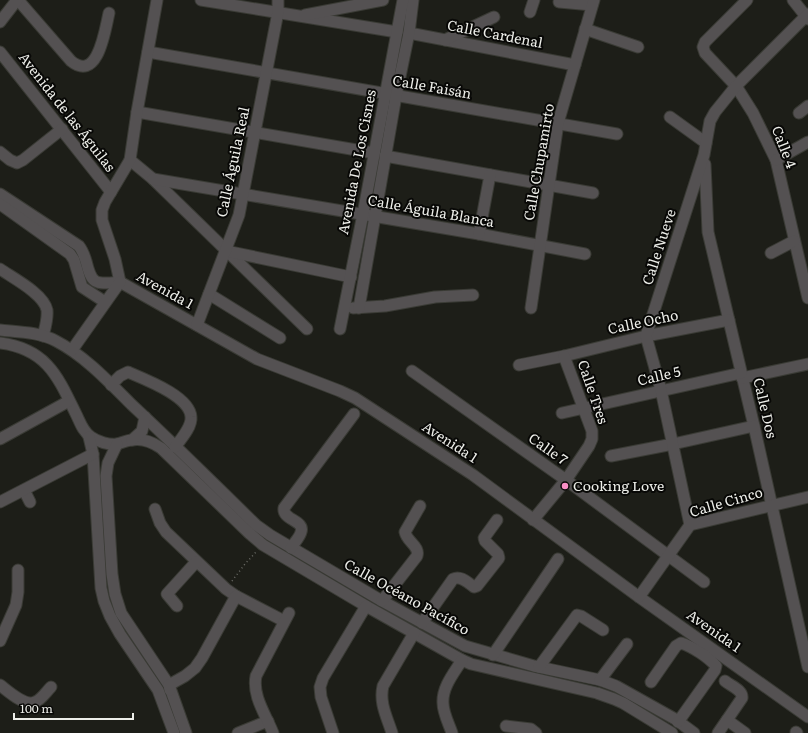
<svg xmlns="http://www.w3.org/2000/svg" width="808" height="733" viewBox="0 0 808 733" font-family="Literata,serif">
<rect width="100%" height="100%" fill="#1d1e18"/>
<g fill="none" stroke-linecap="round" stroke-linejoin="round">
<defs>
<g id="minor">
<path d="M18 0 71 61C98 83 105 30 109 13"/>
<polyline points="201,0 397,32"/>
<polyline points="747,0 705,42 703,47 705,53 736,86 753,113 776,160 808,298"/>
<polyline points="793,0 808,19"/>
<polyline points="559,2 592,5"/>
<polyline points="530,12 534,0"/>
<polyline points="305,15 383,0"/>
<polyline points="0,22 17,0"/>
<polyline points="585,29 638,47"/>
<polyline points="409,33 575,65"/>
<polyline points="445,40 494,17"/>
<polyline points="0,52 111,192"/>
<polyline points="148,52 617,134"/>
<polyline points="137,112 374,153"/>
<polyline points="799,113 808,106"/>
<polyline points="670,117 706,143"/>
<polyline points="0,152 10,160 17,163 23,160 62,129"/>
<polyline points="385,156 593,193"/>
<polyline points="130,160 153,179 307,329"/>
<polyline points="776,160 808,142"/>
<polyline points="705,164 708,232 754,426 808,667"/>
<polyline points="153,179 479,234 585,254"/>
<path d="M0 194 79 246C83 251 84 255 86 261 92 286 96 284 120 282"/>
<polyline points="0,204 70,254 74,260 82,287 105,302"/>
<polyline points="479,234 490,175"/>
<polyline points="226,251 351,277"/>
<polyline points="771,253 794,241"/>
<path d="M0 269C13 278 44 294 47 310 48 319 45 328 43 336"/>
<polyline points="120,282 257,359 340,391 355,398 473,475 639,597 808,717"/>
<polyline points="120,282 115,259 102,220 102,210 105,202 130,160 137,112 157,0"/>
<polyline points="209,294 280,338"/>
<polyline points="353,308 385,306 435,297 473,295"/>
<polyline points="359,308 396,96 409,33 413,0"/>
<polyline points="531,308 558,123 594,0"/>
<polyline points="197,325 239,215 278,12 278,0"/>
<polyline points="340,329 363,214 403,0"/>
<path d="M0 330C19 332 39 332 56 341 85 356 109 382 132 405 174 444 215 485 256 525L270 535 382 601 465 646 534 666 600 680 616 686 675 719 694 733"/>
<path d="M0 343C47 349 58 377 76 414 80 422 83 432 91 437 98 442 109 445 117 444 122 443 127 440 132 440 143 438 152 442 161 448L249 533 263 545 366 606 462 660 471 664 597 693 614 699 623 703 672 733"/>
<polyline points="72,350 120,282"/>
<polyline points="519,365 564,356 646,336 729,320"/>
<polyline points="412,371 566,480 704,582"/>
<polyline points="742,378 808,364"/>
<path d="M111 385 120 376 128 372C144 379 190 396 191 417 192 427 181 439 175 447"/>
<polyline points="562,413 741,373"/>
<polyline points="89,437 93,454 101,588 104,601 110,616 120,634 158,690 174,733"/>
<polyline points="0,439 69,401"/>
<polyline points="132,440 142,431 145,417"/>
<polyline points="117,444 108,463 106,476 112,574 115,594 121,613 169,685 186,733"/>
<polyline points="611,456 673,444 754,426"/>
<polyline points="24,490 30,502"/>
<polyline points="0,502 93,454"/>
<polyline points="155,509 160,523 166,532 226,589 236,596 284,621"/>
<polyline points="533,520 566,480 589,446 592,439 592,431 564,356"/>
<polyline points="690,525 661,390 646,336 704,155 710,121 715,112 736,86 808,14"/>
<path d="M291 548C294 543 300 537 301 532 305 520 282 520 284 508L354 414"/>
<polyline points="639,597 690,525 808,497"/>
<path d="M382 601 417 556C420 546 407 542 405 532L420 506"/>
<polyline points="177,606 167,594 196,562"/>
<path d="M422 623 453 579C461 575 468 583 474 587L477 586 499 558 498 554 485 541 484 538 497 520"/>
<polyline points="0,641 16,605 18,592 18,570"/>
<polyline points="493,655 558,559"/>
<polyline points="539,667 577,615 581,616 603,630"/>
<polyline points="600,680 627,644"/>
<path d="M651 682 676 646 681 643C693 647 708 657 716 666L715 670 678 722"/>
<path d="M0 685C8 691 25 707 35 702 41 700 46 692 51 687"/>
<polyline points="170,690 169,685 185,676 195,668 202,658 236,596"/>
<polyline points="727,720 745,733"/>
<polyline points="506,726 531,729 536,733"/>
<polyline points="796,732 797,733"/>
<polyline points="238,733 268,721"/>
<path d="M273 733C266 715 252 696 256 676L289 613"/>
<polyline points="333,733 321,697 320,687 323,678 366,606"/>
<path d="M392 733C387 717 379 703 383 686L414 633"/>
<path d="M452 733C449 724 443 713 443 703 442 687 454 673 462 660"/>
<path d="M718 733 742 698C743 690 731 686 725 681"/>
</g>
</defs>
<!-- minor casing -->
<use href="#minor" stroke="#3a3b35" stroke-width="13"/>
<!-- path -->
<polyline stroke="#6b6c67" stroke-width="1.5" stroke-dasharray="1 3" stroke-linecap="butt" points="232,581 245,564 256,552"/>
<!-- minor -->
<use href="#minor" stroke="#545152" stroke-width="11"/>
</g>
<!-- markers -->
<circle fill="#fa8fc6" stroke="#080806" stroke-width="1.5" cx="565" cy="486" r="4"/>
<g text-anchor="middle" stroke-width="4" stroke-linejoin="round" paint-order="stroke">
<!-- street labels -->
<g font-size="14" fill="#edeee9" stroke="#080806">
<text transform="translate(495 34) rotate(11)" y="5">Calle Cardenal</text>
<text transform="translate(432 87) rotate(10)" y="5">Calle Faisán</text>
<text transform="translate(67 112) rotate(52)" y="5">Avenida de las Águilas</text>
<text transform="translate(784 147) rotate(69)" y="5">Calle 4</text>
<text transform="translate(233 162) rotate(-78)" y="5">Calle Águila Real</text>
<text transform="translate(357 162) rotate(-79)" y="5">Avenida De Los Cisnes</text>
<text transform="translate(539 162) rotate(-80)" y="5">Calle Chupamirto</text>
<text transform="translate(431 211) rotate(10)" y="5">Calle Águila Blanca</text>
<text transform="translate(659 247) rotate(-72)" y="5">Calle Nueve</text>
<text transform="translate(165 290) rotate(29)" y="5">Avenida 1</text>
<text transform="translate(643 322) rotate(-12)" y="5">Calle Ocho</text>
<text transform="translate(659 376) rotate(-13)" y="5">Calle 5</text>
<text transform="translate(593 392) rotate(71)" y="5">Calle Tres</text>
<text transform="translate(765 408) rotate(77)" y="5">Calle Dos</text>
<text transform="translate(450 442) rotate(33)" y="5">Avenida 1</text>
<text transform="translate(548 449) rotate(35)" y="5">Calle 7</text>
<text transform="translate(726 502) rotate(-16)" y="5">Calle Cinco</text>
<text transform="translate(407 597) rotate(29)" y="5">Calle Océano Pacífico</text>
<text transform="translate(714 631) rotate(35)" y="5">Avenida 1</text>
</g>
<!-- poi labels -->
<g font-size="14" fill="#edeee9" stroke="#080806" text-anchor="start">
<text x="573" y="491">Cooking Love</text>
</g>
</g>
<!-- scale -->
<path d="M14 713v6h119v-6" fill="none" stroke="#edeee9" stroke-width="2"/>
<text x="20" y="713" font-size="12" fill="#edeee9" stroke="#080806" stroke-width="3" paint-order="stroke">100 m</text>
</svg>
